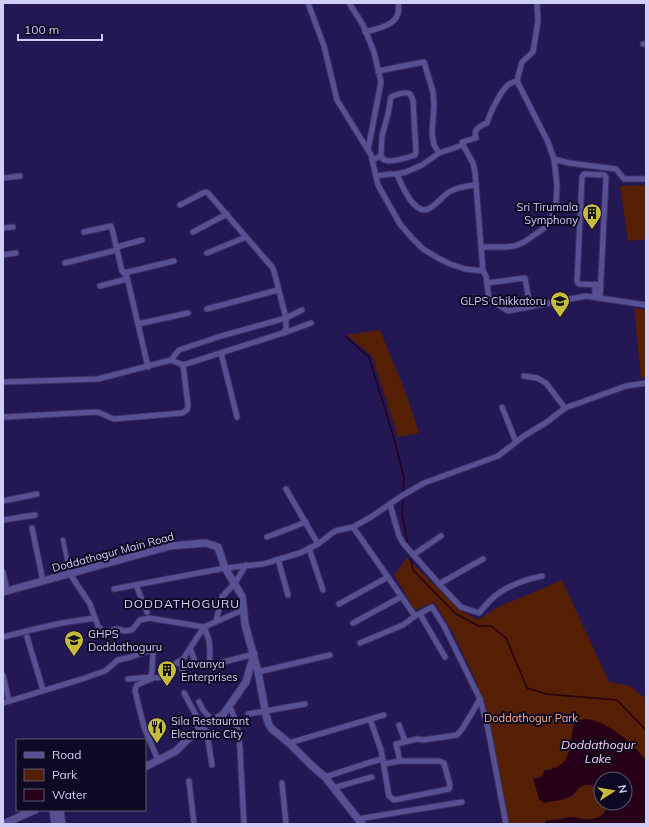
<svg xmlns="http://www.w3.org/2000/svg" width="649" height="827" viewBox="0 0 649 827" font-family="Mulish,sans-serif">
<rect width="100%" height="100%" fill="#231854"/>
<!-- green -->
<g fill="#541f02">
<polygon points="646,185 646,239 628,241 620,186"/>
<polygon points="634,308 646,310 646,378 641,378"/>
<polygon points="380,330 407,396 419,433 398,437 372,356 347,335"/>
<path d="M407 558 460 610 478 620 496 608 562 580 609 682 630 686 646 699V761C634 744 616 730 597 722L570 744C570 759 560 770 545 770 544 776 540 779 533 778L544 803 570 797 573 795 580 787 586 785H591L601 790V803H608C607 816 594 821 582 819 579 819 577 817 573 817 564 817 555 820 545 821V824H508L484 704 476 681 452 631 434 602 415 610 394 575Z"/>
</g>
<!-- water -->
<path fill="#270018" d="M586 719C608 721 634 744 646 761V824H545V821C554 820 564 818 573 817 577 817 579 819 582 819 594 821 607 816 608 803H625V779H601V790C594 786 585 781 578 789 575 793 573 795 569 797 561 801 552 801 544 803L539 799 533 778C539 780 544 776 544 770H549L557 767 564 762 566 759 569 752 574 722 581 720Z"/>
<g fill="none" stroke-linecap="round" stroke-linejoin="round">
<!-- stream -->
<g stroke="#270018" stroke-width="1.5">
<polyline points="346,337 369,357 395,442 404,478 403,493"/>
<polyline points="403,497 402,514 408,546"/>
<polyline points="410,554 413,570 456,614 479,626 491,626 506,638 527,688 546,694 617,700 646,730"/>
</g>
<defs>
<polyline id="pedestrian" points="63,540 70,574"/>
<g id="minor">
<polyline points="308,3 324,46 337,100 371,155 378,185 400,224 412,238 423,249 438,258 450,264 465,269 483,271"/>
<polyline points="349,3 363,25 374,52 381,82 368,150"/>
<path d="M365 32C381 28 403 24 398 3"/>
<polyline points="643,44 646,44"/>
<polyline points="378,71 424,62 433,92 434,106 432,133 434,145 439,153"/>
<polyline points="463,145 473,163 475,172 483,271 486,276 489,299 508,311 586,296 646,305"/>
<polyline points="554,159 569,163 616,169 624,179 646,179"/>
<path d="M372 160 381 156 382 136 388 114 391 97C394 95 406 91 410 94 411 95 412 99 413 100L416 152 415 155C410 157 390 163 385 160 383 160 382 157 381 156"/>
<path d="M397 174 406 172 422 165 439 153 463 145 462 142 476 138C473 129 480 126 487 123 490 113 500 92 508 85 510 83 514 82 517 81"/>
<path d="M376 176 390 174H397C401 184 415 218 430 208 437 204 442 197 449 192 457 187 467 186 476 185"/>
<polyline points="3,178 20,176"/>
<polyline points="3,228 13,227"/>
<polyline points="84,232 111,226 112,229 122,271 127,277 148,367"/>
<polyline points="193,232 227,214"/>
<polyline points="117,247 142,240"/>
<polyline points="481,247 506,247 515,246 524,242 543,229 551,220 556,204 557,185 554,159 548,142 517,81 522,62 533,52 538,21 537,3"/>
<polyline points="207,253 246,237"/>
<polyline points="3,255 16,253"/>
<polyline points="65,263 117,250"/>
<polyline points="124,273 174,261"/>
<polyline points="487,283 525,278 530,306"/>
<polyline points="100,286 127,279"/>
<polyline points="595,297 595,284"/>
<polyline points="600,298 606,177 604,175 586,174 584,174 582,177 577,281 578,283 579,284 601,285"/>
<polyline points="207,309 278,290"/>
<polyline points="138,324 188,313"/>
<polyline points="284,333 311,323"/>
<polyline points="221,353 237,417"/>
<polyline points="171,360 183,365 283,333 286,329 286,318 302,310"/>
<polyline points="524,376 537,378 546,383 565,408"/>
<polyline points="3,382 98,379 171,360 179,350 221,336 286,318 274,271 272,267 208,193 206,192 203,193 180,205"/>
<polyline points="502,407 516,442"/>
<path d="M3 416 5 417 96 412C103 413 107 417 114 419L182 413 187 410 188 405 183 365"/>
<polyline points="286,489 318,544"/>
<polyline points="3,501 37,494"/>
<path d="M390 504 399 536 403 543 440 585 461 607 479 613C484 607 489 601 495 596 507 586 527 579 542 576"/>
<polyline points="3,520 35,515"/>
<polyline points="353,527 415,616"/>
<polyline points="32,528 43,581"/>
<polyline points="267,537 306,522"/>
<polyline points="309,548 323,590"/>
<polyline points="413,555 441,536"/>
<polyline points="278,559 288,595"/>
<polyline points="3,572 7,591"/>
<polyline points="70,574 90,604 98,626 104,632 117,629 125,631 132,630 140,620 149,618 204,627 209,640 210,653 209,666 254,654"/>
<polyline points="439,584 483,559"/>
<polyline points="136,585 147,612"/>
<polyline points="114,589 225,568 263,564 300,553 318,544 335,531 353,527 371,517 403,495 424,483 498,456 524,436 547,422 565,408 626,386 646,383"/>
<polyline points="339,604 388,577"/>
<polyline points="420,614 445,657"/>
<polyline points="216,621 222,597 235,583 246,565"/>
<polyline points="353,623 401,597"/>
<polyline points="3,637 35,629 62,623 95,618"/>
<polyline points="27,637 43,690"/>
<polyline points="360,643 403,625 415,616 432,607 444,626 480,699 488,729 506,824"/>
<polyline points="190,648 196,664"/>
<polyline points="180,661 183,671"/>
<polyline points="258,672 330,655"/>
<polyline points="3,675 9,701"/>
<polyline points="153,678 137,685 136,687 135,691 144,727 158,760"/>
<polyline points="128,679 151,677 158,678 168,674 176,663 183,659 204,627 243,610"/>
<polyline points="184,693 197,717 207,733 212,765"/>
<polyline points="199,702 203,710 212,720"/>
<polyline points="3,703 82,679 105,671 118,660 131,657 152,650 153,651 153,653 152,671 151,677"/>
<path d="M229 706C240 724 240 747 241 769 242 787 243 806 244 824"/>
<polyline points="248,714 305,704"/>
<polyline points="370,719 381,750 389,796 394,800 449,789 450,785 444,763 439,761 400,761 384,764"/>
<polyline points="399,725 405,741"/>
<polyline points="289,743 384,715"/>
<polyline points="400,761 396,744 417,739 423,740 457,735 463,728 480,699"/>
<polyline points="325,777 371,762 383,759"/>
<polyline points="189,781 194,824"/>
<polyline points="282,783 286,824"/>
<polyline points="333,788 372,777"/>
<polyline points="358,819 462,802"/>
</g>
<g id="tertiary">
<polyline points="3,592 170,546 206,543 218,547 225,568 242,596 245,624 258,672 266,715 269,725 272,729 289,743 311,765 325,777 362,824"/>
<polyline points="145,767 176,751 202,725 212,720 222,716 246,682 254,654"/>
<polyline points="53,810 55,824"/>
<polyline points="60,810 62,824"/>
<polyline points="3,824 35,810"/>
</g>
</defs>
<!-- pedestrian casing -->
<use href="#pedestrian" stroke="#3d3165" stroke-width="6"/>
<!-- minor casing -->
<use href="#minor" stroke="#3d3165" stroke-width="7"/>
<!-- tertiary casing -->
<use href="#tertiary" stroke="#3d3165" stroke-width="9"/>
<!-- pedestrian -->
<use href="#pedestrian" stroke="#575193" stroke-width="4"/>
<!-- minor -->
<use href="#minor" stroke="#575193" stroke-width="5"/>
<!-- tertiary -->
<use href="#tertiary" stroke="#575193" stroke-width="7"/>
</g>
<!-- icons -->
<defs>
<symbol id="building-pin" viewBox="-11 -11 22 30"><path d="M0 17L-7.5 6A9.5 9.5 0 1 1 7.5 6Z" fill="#c5bc3d" stroke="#0d0923"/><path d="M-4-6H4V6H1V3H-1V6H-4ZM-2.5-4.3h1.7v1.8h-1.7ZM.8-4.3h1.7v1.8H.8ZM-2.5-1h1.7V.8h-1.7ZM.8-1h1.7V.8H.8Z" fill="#111"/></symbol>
<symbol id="school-pin" viewBox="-11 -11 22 30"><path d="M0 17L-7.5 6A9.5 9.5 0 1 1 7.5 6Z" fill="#c5bc3d" stroke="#0d0923"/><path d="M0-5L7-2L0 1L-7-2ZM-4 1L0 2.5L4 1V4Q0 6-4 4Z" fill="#111"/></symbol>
<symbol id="restaurant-pin" viewBox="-11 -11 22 30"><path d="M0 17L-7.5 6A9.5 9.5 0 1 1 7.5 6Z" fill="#c5bc3d" stroke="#0d0923"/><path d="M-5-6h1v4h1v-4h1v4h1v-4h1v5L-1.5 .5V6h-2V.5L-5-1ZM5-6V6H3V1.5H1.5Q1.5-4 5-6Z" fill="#111"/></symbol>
</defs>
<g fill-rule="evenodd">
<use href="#building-pin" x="581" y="202" width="22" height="30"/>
<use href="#school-pin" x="549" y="290" width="22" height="30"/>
<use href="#school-pin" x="63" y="629" width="22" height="30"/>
<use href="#building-pin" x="156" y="659" width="22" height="30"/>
<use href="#restaurant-pin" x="146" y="716" width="22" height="30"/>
</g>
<g text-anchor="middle" stroke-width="4" stroke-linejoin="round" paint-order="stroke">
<!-- poi labels -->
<g font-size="11" fill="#cfcef4" stroke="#0d0923" text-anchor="start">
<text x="578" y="211" text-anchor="end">Sri Tirumala<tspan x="578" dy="13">Symphony</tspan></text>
<text x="546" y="305" text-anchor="end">GLPS Chikkatoru</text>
<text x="88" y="638">GHPS<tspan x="88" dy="13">Doddathoguru</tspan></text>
<text x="181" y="668">Lavanya<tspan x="181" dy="13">Enterprises</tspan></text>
<text x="171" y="725">Sila Restaurant<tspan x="171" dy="13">Electronic City</tspan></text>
</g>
<!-- street labels -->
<g font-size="11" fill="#cfcef4" stroke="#0d0923">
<text transform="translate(113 552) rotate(-15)" y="4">Doddathogur Main Road</text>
</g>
<!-- park labels -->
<g font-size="11" fill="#feae8a" stroke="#0d0923">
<text x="531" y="722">Doddathogur Park</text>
</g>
<!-- neighbourhood labels -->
<g font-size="12" letter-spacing="1" fill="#d4d4f3" stroke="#0d0923">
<text x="182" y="608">DODDATHOGURU</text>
</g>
<!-- water labels -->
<g font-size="12" font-style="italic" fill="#fdd5ea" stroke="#0d0923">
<text x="598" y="749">Doddathogur<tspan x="598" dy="14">Lake</tspan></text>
</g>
</g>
<!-- border -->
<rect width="649" height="827" fill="none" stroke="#cfcef4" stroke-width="8"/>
<!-- legend -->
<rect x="16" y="739" width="130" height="72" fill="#0d0923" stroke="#5b5877"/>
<rect x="24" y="752" width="20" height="6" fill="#575193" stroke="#5b5877"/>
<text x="52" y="759" font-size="12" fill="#cfcef4">Road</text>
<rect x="24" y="769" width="20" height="12" fill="#541f02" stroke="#5b5877"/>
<text x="52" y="779" font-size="12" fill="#cfcef4">Park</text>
<rect x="24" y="789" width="20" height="12" fill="#270018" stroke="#5b5877"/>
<text x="52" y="799" font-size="12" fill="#cfcef4">Water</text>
<!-- north arrow -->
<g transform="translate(613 791) rotate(78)"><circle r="19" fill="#0d0923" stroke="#5b5877"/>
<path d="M0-3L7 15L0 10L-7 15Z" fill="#c5bc3d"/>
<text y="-6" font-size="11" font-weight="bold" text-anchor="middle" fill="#cfcef4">N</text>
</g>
<!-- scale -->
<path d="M18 34v6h84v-6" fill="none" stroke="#cfcef4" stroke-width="2"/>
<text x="24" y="34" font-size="12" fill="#cfcef4" stroke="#0d0923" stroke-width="3" paint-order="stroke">100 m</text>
</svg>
